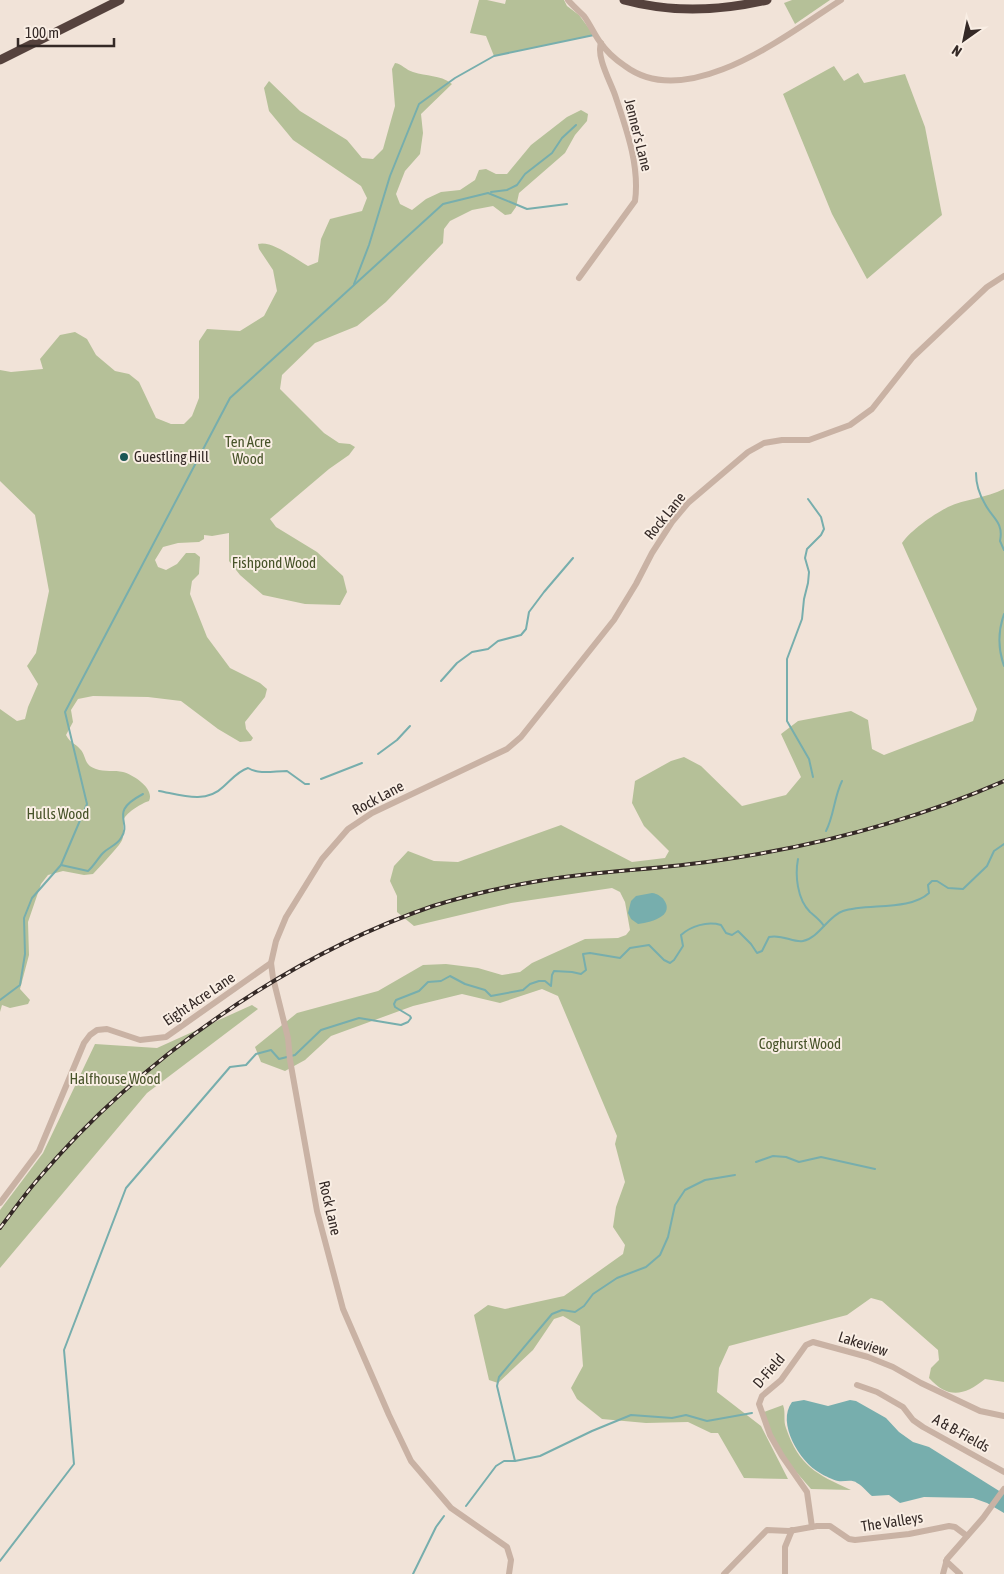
<svg xmlns="http://www.w3.org/2000/svg" width="1004" height="1574" viewBox="0 0 1004 1574" font-family="'Asap Condensed',sans-serif">
<rect width="100%" height="100%" fill="#f1e3d8"/>
<!-- green -->
<g fill="#b5c098">
<polygon points="479,0 487,0 505,4 506,0 564,0 567,6 579,15 594,35 494,56 486,36 470,33"/>
<polygon points="792,0 830,0 795,24 784,3"/>
<path d="M395 63C402 64 406 70 413 72 427 77 439 74 452 84L421 114 423 133 420 154 405 171 396 194 400 204 412 210 426 199 441 192 460 190 475 180 479 170 486 169 496 174H507L531 145 567 117 581 110 588 114 587 121 575 135 565 153 519 193 516 207 511 214 505 215 493 206 472 210 450 221 444 229 443 243 386 302 357 326 315 343 282 375 280 389 324 433 339 443 350 444 355 447 349 455 329 469 270 519 276 527 317 552 343 576 347 592 340 605 305 604 263 595 240 575 229 561V533L212 536 204 535V539L199 542 178 543 163 547 155 560 158 567 166 570 177 564 186 553H195L200 557 199 574 192 581 190 594 207 637 230 668 260 683 267 689 265 697 245 722 246 729 253 738 251 741 240 742 218 729 181 701 148 697 93 696 78 699 71 710 73 722 66 735C71 744 75 743 80 749 87 756 83 765 96 769 104 772 115 770 123 772 134 775 155 789 149 801 142 803 127 812 124 819 121 829 127 835 119 845 111 855 102 864 93 874L84 875 63 871 48 875 41 884 28 922 29 955 20 989 30 1000 28 1004 10 1008 2 1005 0 1012V709L17 721 25 719 28 707 38 684 27 666 36 653 49 591 35 515 0 481V370L11 372 43 369 40 359 60 335 75 332 87 339 96 355 115 371 129 374 139 382 156 418 171 424H184L192 416 199 398V341L207 329 240 331 264 316 277 291 273 270 259 249 258 244C272 240 295 259 308 266L318 262 321 239 330 219 362 211 367 198 361 186 293 140 269 111 264 88 269 81 300 111 347 140 362 158 373 159 383 149 395 106 392 69Z"/>
<polygon points="834,66 844,81 858,73 864,83 905,74 925,127 942,215 867,279 832,214 783,94"/>
<path d="M1004 489V1382L985 1379C964 1396 948 1399 929 1378L931 1368 939 1360 938 1350 882 1301 871 1298 847 1315 729 1346 719 1368 717 1392 761 1426 788 1479 744 1478 718 1433H711L688 1422 646 1423 602 1419 577 1399 571 1388 583 1366 580 1326 563 1316 554 1319 533 1350 498 1383 489 1380 474 1315 488 1305 505 1309 564 1296 623 1254 625 1245 613 1227 616 1207 625 1182 615 1144 617 1136 558 996 542 989 500 1003 462 994 413 1006 331 1036 305 1060 285 1071 261 1062 255 1047 297 1013 378 991 423 965 446 964 478 968 502 975 520 972 532 963 585 939 618 938 626 935 630 930 625 902 620 892 612 888 511 903 414 926 397 912V896L390 881 394 866 408 851 434 861 458 862 561 825 632 862 665 858 669 851 644 826 632 803 635 781 671 761 684 757 701 766 742 806 786 795 801 777 781 734 798 721 851 711 868 720 872 749 884 755 973 721 977 709 902 543C911 530 934 514 948 507 965 499 986 498 1004 489Z"/>
<polygon points="252,1005 258,1009 147,1093 0,1268 0,1210 43,1153 95,1044 157,1048"/>
<path d="M783 1405C786 1413 783 1420 786 1428 799 1466 816 1474 851 1490L811 1489 777 1450 764 1412Z"/>
</g>
<!-- water -->
<g fill="#77aead">
<path d="M652 893C663 894 673 908 662 916 655 921 646 923 638 924L631 919 628 913 631 901 636 896Z"/>
<path d="M804 1400 828 1406 850 1400 856 1401 886 1418 899 1432 913 1442 929 1447 1004 1494V1513L987 1503 973 1498 924 1497 900 1503 889 1495 872 1496C867 1492 863 1486 857 1483 852 1479 844 1482 838 1481 833 1480 825 1476 820 1473 800 1462 776 1423 792 1402Z"/>
</g>
<g fill="none" stroke-linecap="round" stroke-linejoin="round">
<!-- stream -->
<g stroke="#77aead" stroke-width="2">
<polyline points="491,192 507,190 517,185 525,174 552,153 562,138 576,125"/>
<polyline points="354,284 369,245 390,176 419,104 455,78 494,56 594,35"/>
<path d="M976 473C976 484 979 494 985 504 992 518 1004 522 1000 541L1004 550"/>
<polyline points="808,499 821,517 824,529 821,535 807,549 805,558 809,572 808,583 804,599 802,619 787,659 787,721 809,759 813,777"/>
<path d="M1004 614C998 631 998 649 1004 666"/>
<polyline points="441,681 457,663 472,652 488,649 498,641 521,635 526,629 529,612 544,592 573,558"/>
<polyline points="378,754 397,740 410,726"/>
<polyline points="321,779 362,763"/>
<path d="M159 791C181 795 206 804 223 787 231 780 238 771 248 768 260 775 274 771 287 771L305 784H309"/>
<path d="M826 831C834 816 834 797 842 781"/>
<path d="M798 859C795 875 797 899 810 912 816 917 820 920 824 926"/>
<path d="M61 865 88 871C94 866 98 858 103 853 109 847 117 845 121 838 133 821 107 813 143 794"/>
<polyline points="0,1000 20,985 25,954 24,918 32,898 61,865 87,804 65,712 230,398 443,204 488,193 527,209 567,204"/>
<polyline points="756,1162 773,1156 786,1157 799,1162 821,1157 875,1169"/>
<polyline points="515,1461 497,1386 499,1377 552,1314 562,1310 575,1312 584,1306 593,1294 617,1278 646,1267 660,1255 668,1237 675,1205 685,1190 705,1180 735,1175"/>
<polyline points="466,1506 496,1466 504,1461 515,1461 540,1456 592,1431 631,1415 672,1418 686,1415 707,1421 752,1413"/>
<path d="M0 1561 74 1464 64 1350 126 1188 230 1067 246 1065 256 1054 271 1050 279 1059 295 1055 321 1030 359 1018 401 1025 408 1022 411 1018 410 1016 395 1007 394 1004 396 1000 419 991 428 982 441 981 450 976 465 984 485 990 491 996 523 990 530 984 539 981H545L551 986 552 975 554 971 572 972 581 974 586 970 583 954 590 953 620 958 630 948 649 945 664 960 670 963 674 960 683 946 681 935C691 926 707 921 721 925L726 933 732 935 738 931 751 944 757 953 762 951 769 937C783 934 793 943 803 941 819 938 828 916 843 911 867 903 910 911 929 893L928 885 932 881H937L948 888 963 889 987 866 994 851 1004 844"/>
<polyline points="413,1574 436,1527 444,1516"/>
</g>
<!-- minor -->
<g stroke="#c9b2a4" stroke-width="6">
<path d="M568 0C573 6 579 11 584 16 590 24 594 34 600 42 606 51 616 60 625 66 688 113 788 34 841 0"/>
<path d="M579 278 635 201C640 166 626 128 615 95 610 81 596 56 601 43"/>
<polyline points="0,1203 39,1151 84,1043 90,1035 97,1030 107,1029 140,1040 166,1037 271,963"/>
<polyline points="857,1385 877,1392 903,1407 913,1420 923,1427 1004,1472"/>
<polyline points="812,1527 807,1492 782,1456 770,1435 759,1404 762,1396 781,1380 806,1345 813,1342 868,1357 893,1367 921,1383 980,1411 1004,1416"/>
<polyline points="946,1561 960,1574"/>
<polyline points="509,1574 511,1560 507,1547 451,1508 411,1461 389,1415 343,1309 317,1211 290,1060 288,1038 273,978 271,963 276,941 286,917 322,859 348,829 372,813 507,749 521,737 614,620 636,584 652,553 672,522 688,503 748,452 764,443 782,440 809,440 850,425 872,409 913,357 987,287 1004,276"/>
<polyline points="724,1574 767,1530 789,1531 817,1526 830,1526 849,1539 855,1540 909,1534 949,1526 955,1527 967,1536"/>
<polyline points="785,1574 785,1547 792,1530"/>
<polyline points="943,1574 947,1559 983,1518 1004,1489"/>
</g>
<!-- highway -->
<g stroke="#55423d" stroke-width="9">
<path d="M624 0C671 13 720 11 767 0"/>
<polyline points="0,60 120,0"/>
</g>
<defs>
<path id="rail" d="M0 1228C13 1211 25 1194 39 1178 138 1061 287 956 433 906 465 896 499 888 533 882 592 871 654 870 714 861 813 847 912 821 1004 781"/>
</defs>
<!-- rail casing -->
<use href="#rail" stroke="#342926" stroke-width="4"/>
<!-- rail -->
<use href="#rail" stroke="#f9eee4" stroke-width="2" stroke-dasharray="5.5" stroke-linecap="butt"/>
</g>
<!-- markers -->
<circle fill="#1b5655" stroke="#f9eee4" stroke-width="2" cx="124" cy="457" r="5"/>
<g text-anchor="middle" stroke-width="4" stroke-linejoin="round" paint-order="stroke">
<!-- street labels -->
<g font-size="15" fill="#342926" stroke="#f9eee4">
<text transform="translate(638 135) rotate(76)" y="5">Jenner's Lane</text>
<text transform="translate(665 516) rotate(-51)" y="5">Rock Lane</text>
<text transform="translate(378 798) rotate(-28)" y="5">Rock Lane</text>
<text transform="translate(199 999) rotate(-34)" y="5">Eight Acre Lane</text>
<text transform="translate(330 1208) rotate(77)" y="5">Rock Lane</text>
<text transform="translate(863 1344) rotate(18)" y="5">Lakeview</text>
<text transform="translate(769 1371) rotate(-49)" y="5">D-Field</text>
<text transform="translate(961 1433) rotate(29)" y="5">A &amp; B-Fields</text>
<text transform="translate(892 1522) rotate(-9)" y="5">The Valleys</text>
</g>
<!-- park labels -->
<g font-size="15" fill="#475329" stroke="#f9eee4">
<text x="248" y="447">Ten Acre<tspan x="248" dy="17">Wood</tspan></text>
<text x="274" y="568">Fishpond Wood</text>
<text x="58" y="819">Hulls Wood</text>
<text x="800" y="1049">Coghurst Wood</text>
<text x="115" y="1084">Halfhouse Wood</text>
</g>
<!-- poi labels -->
<g font-size="15" fill="#342926" stroke="#f9eee4" text-anchor="start">
<text x="134" y="462">Guestling Hill</text>
</g>
</g>
<!-- north arrow -->
<g transform="translate(964 40) rotate(213)" stroke="#f9eee4" stroke-width="4" paint-order="stroke">
<path d="M0-4L9 19L0 12L-9 19Z" fill="#342926"/>
<text y="-8" font-size="14" font-weight="bold" text-anchor="middle" fill="#342926">N</text>
</g>
<!-- scale -->
<path d="M18 38v8h96v-8" fill="none" stroke="#342926" stroke-width="2.5"/>
<text x="25" y="38" font-size="15" fill="#342926" stroke="#f9eee4" stroke-width="4" paint-order="stroke">100 m</text>
</svg>
